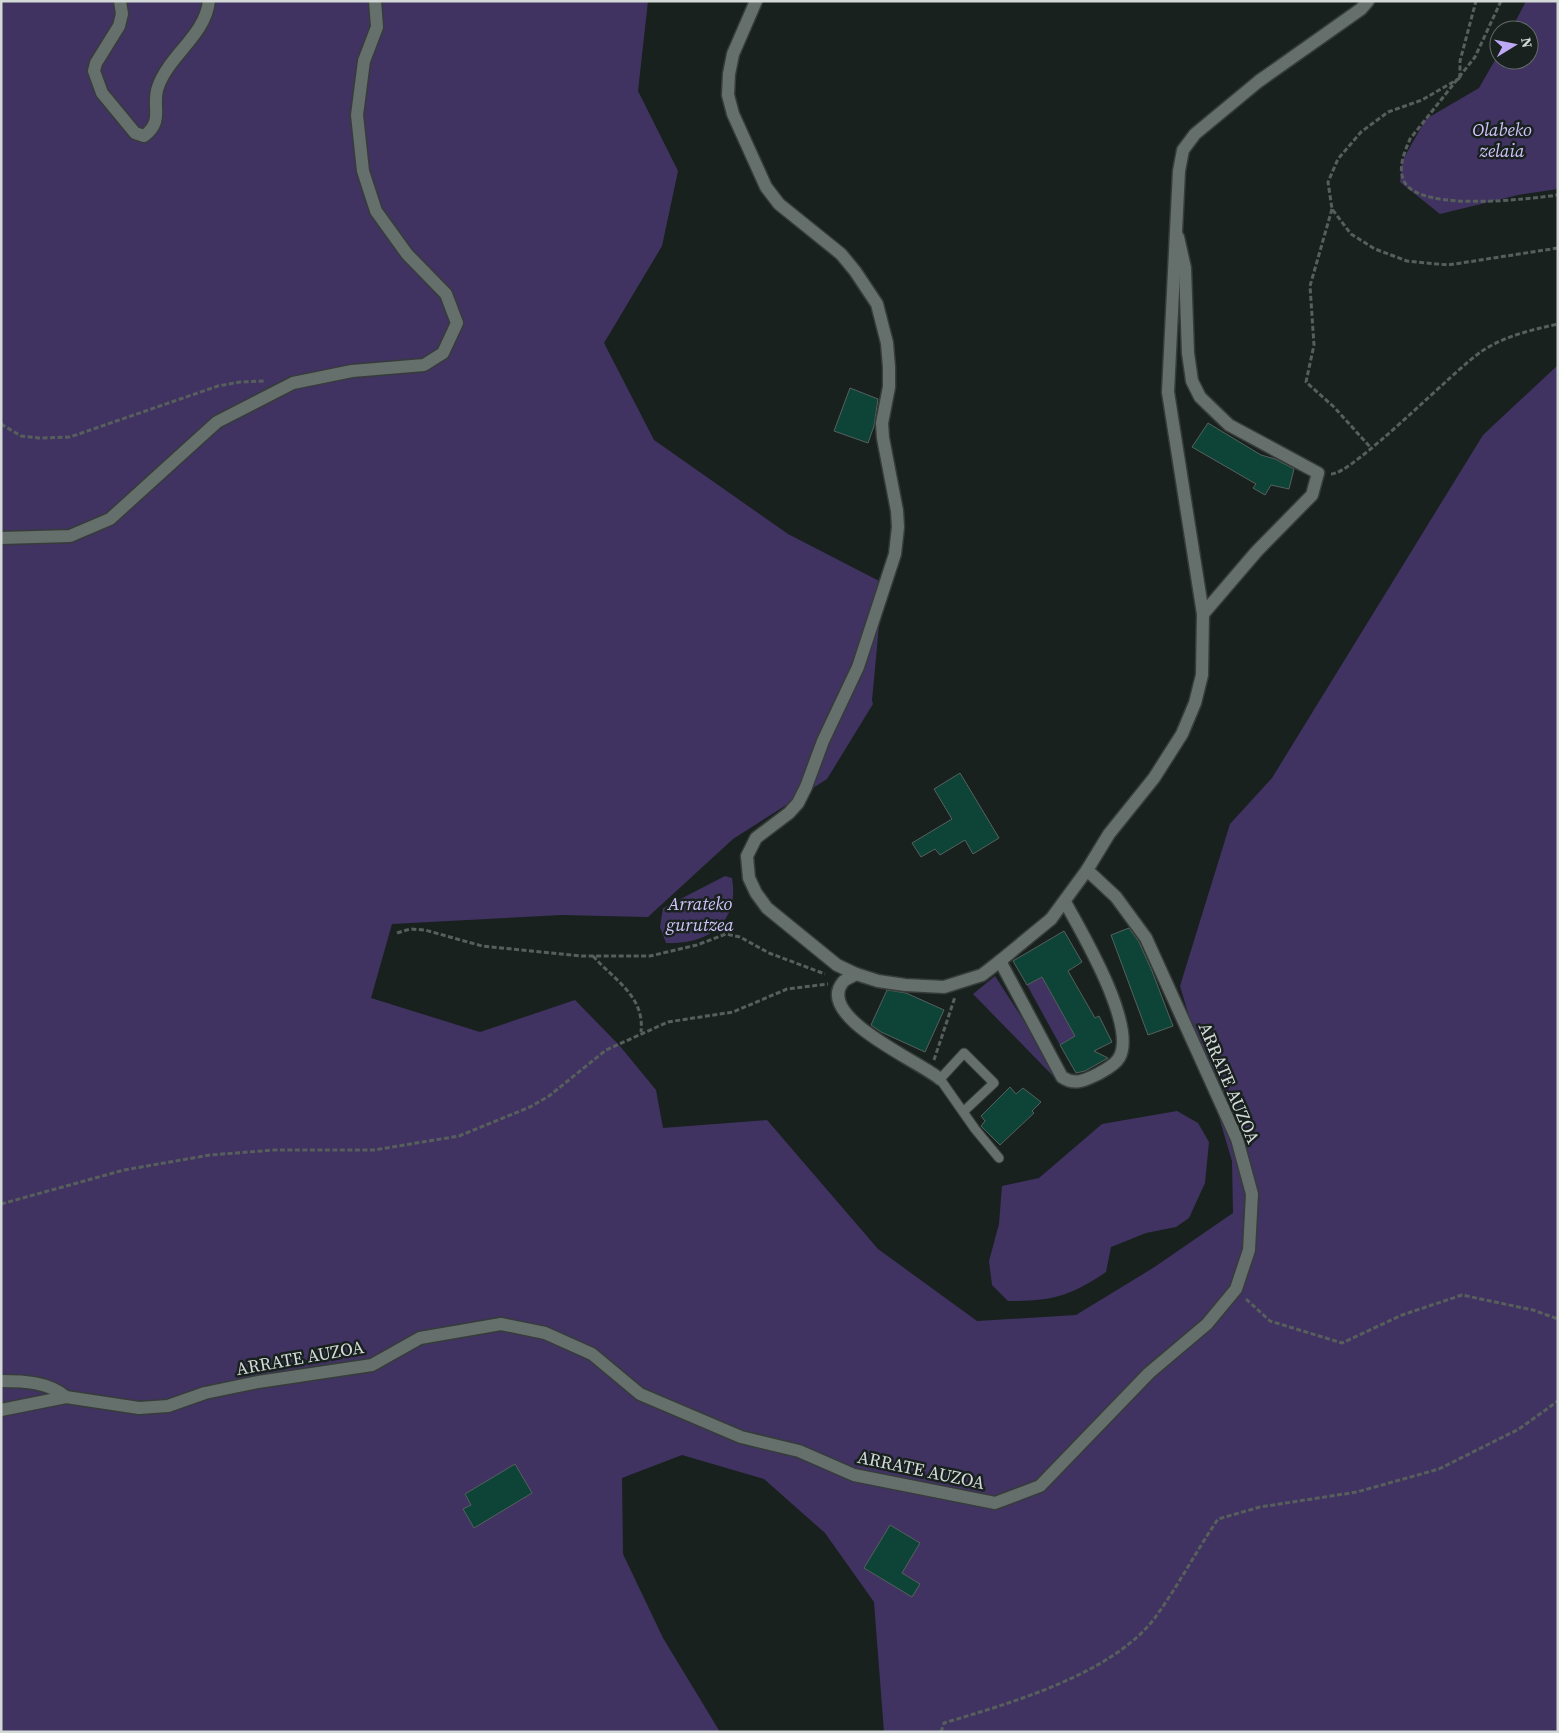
<svg xmlns="http://www.w3.org/2000/svg" width="1559" height="1733" viewBox="0 0 1559 1733" font-family="'Source Serif 4',serif">
<rect width="100%" height="100%" fill="#18211e"/>
<!-- green -->
<g fill="#413361">
<polygon points="1,1 648,1 638,91 678,171 662,246 604,343 654,440 788,534 883,583 872,700 873,704 827,779 733,839 648,917 562,915 392,924 371,998 480,1032 575,1000 619,1045 656,1090 663,1128 767,1120 878,1249 977,1321 1076,1315 1153,1268 1233,1213 1232,1161 1180,986 1230,824 1272,778 1483,435 1558,365 1558,1732 884,1732 874,1602 825,1533 764,1479 682,1455 622,1478 623,1554 663,1638 720,1732 1,1732"/>
<polygon points="1526,1 1558,1 1558,189 1518,195 1440,214 1400,182 1402,161 1426,119 1479,88 1499,53 1499,60 1529,60 1529,30 1511,30"/>
<path d="M725 876 732 878C740 923 707 945 666 943L660 927 663 908Z"/>
<polygon points="995,976 1059,1075 1055,1078 973,994"/>
<polygon points="1042,977 1075,1036 1060,1045 1027,985"/>
<path d="M1177 1111 1198 1123 1209 1142 1205 1183 1189 1218 1176 1227 1146 1233 1111 1247 1106 1272C1069 1297 1052 1301 1008 1301L992 1285 989 1261 999 1224 1002 1186 1039 1178 1102 1124Z"/>
</g>
<!-- building -->
<g fill="#0e4437" stroke="#56605d">
<polygon points="850,388 878,399 874,426 868,443 834,431"/>
<polygon points="1208,423 1261,455 1275,459 1294,469 1289,489 1271,485 1265,495 1253,488 1256,484 1192,447"/>
<polygon points="960,773 999,838 973,854 965,840 940,855 935,849 921,857 912,843 952,819 934,789"/>
<polygon points="1129,928 1139,942 1152,971 1173,1026 1148,1035 1111,935"/>
<polygon points="1064,931 1082,962 1068,971 1095,1018 1099,1016 1112,1042 1094,1051 1108,1058 1085,1071 1076,1073 1060,1045 1075,1036 1042,977 1027,985 1013,961"/>
<polygon points="887,990 906,993 944,1010 925,1052 881,1032 871,1025"/>
<polygon points="1010,1087 1016,1094 1023,1088 1041,1102 1032,1111 1034,1113 1000,1145 981,1126 985,1121 981,1116"/>
<polygon points="515,1464 532,1493 474,1528 463,1509 471,1505 465,1494"/>
<polygon points="890,1525 920,1543 902,1573 920,1584 912,1597 864,1568"/>
</g>
<g fill="none" stroke-linecap="round" stroke-linejoin="round">
<defs>
<polyline id="service" points="963,1112 994,1083 964,1053 940,1079 975,1129 999,1158"/>
<polyline id="pedestrian" points="1000,961 1051,919"/>
<g id="minor">
<path d="M120 1 122 14 119 26 96 63 94 71 102 93 135 133 144 136C165 120 151 107 158 87 169 55 205 36 209 1"/>
<path d="M756 1 733 54 729 74 728 95 733 114 766 187 779 204 841 254 855 271 877 304 887 343 889 367V387L882 423 883 438 897 511 898 527 895 554 858 667 823 741 806 787 798 803 789 813 756 838 747 856 749 878 756 893 767 908 837 965 856 974 878 981 905 985 944 987 982 975 1000 961 1062 1077C1075 1086 1085 1080 1098 1074 1105 1070 1115 1065 1119 1058 1138 1027 1081 931 1065 902"/>
<polyline points="1178,237 1185,268 1188,353 1192,381 1200,397 1229,425 1318,473 1312,495 1257,551 1203,614"/>
<polyline points="1,538 70,536 110,519 217,422 293,383 352,371 424,365 443,353 457,323 446,294 407,254 376,211 363,171 357,115 364,61 377,27 375,1"/>
<path d="M856 974C852 977 845 979 843 982 814 1017 921 1062 940 1079"/>
<path d="M1 1381C24 1381 49 1382 66 1397"/>
<polyline points="1,1410 66,1397 139,1408 168,1406 205,1393 258,1382 372,1365 420,1338 501,1324 545,1333 592,1354 640,1394 741,1437 799,1451 854,1475 995,1503 1040,1486 1149,1373 1207,1324 1236,1289 1249,1250 1252,1194 1237,1139 1146,938 1116,897 1087,870"/>
</g>
<polyline id="tertiary" points="1051,919 1087,870 1109,834 1154,778 1182,734 1195,703 1202,675 1203,614 1168,392 1179,171 1183,150 1195,134 1259,81 1361,9 1368,1"/>
</defs>
<!-- service casing -->
<use href="#service" stroke="#363c3a" stroke-width="11"/>
<!-- pedestrian casing -->
<use href="#pedestrian" stroke="#363c3a" stroke-width="15"/>
<!-- minor casing -->
<use href="#minor" stroke="#363c3a" stroke-width="15"/>
<!-- tertiary casing -->
<use href="#tertiary" stroke="#363c3a" stroke-width="15"/>
<!-- path -->
<g stroke="#575f5c" stroke-width="3" stroke-dasharray="5 2.5" stroke-linecap="butt">
<path d="M1501 1 1475 57 1410 139C1404 153 1397 169 1405 183 1424 212 1527 199 1558 195"/>
<polyline points="1460,78 1422,100 1388,112 1361,132 1338,159 1328,182 1332,209 1351,234 1375,249 1407,261 1448,265 1558,248"/>
<polyline points="1460,78 1460,61 1476,1"/>
<polyline points="1332,209 1310,286 1314,345 1306,382 1334,407 1371,448"/>
<polyline points="1,424 21,436 39,438 70,437 218,386 240,382 265,381"/>
<path d="M1331 474C1352 475 1455 369 1482 351 1505 336 1531 330 1558 324"/>
<polyline points="397,933 410,929 425,930 482,946 582,956 650,956 697,945 726,934 740,937 769,953 825,974"/>
<path d="M593 956C614 980 645 996 641 1032"/>
<polyline points="934,1060 955,997"/>
<polyline points="1,1204 124,1170 210,1155 274,1150 374,1150 459,1136 530,1107 549,1096 606,1050 668,1022 733,1012 787,989 828,984"/>
<polyline points="1246,1299 1270,1321 1342,1343 1402,1315 1462,1295 1533,1310 1558,1319"/>
<path d="M941 1732 944 1723C1010 1703 1115 1674 1157 1615 1179 1584 1197 1550 1218 1519L1260 1507 1357 1492 1439 1469 1519 1429 1558 1401"/>
</g>
<!-- service -->
<use href="#service" stroke="#656f6b" stroke-width="9"/>
<!-- pedestrian -->
<use href="#pedestrian" stroke="#656f6b" stroke-width="12"/>
<!-- minor -->
<use href="#minor" stroke="#656f6b" stroke-width="12"/>
<!-- tertiary -->
<use href="#tertiary" stroke="#656f6b" stroke-width="12"/>
</g>
<g text-anchor="middle" stroke-width="5" stroke-linejoin="round" paint-order="stroke">
<!-- park labels -->
<g font-size="18" font-style="italic" fill="#d1c4fb" stroke="#18211e">
<text x="1502" y="136">Olabeko<tspan x="1502" dy="21">zelaia</tspan></text>
<text x="700" y="910">Arrateko<tspan x="700" dy="21">gurutzea</tspan></text>
</g>
<!-- street labels -->
<g font-size="18" fill="#d3d9d7" stroke="#18211e">
<text transform="translate(1229 1083) rotate(67)" y="6">ARRATE AUZOA</text>
<text transform="translate(300 1358) rotate(-10)" y="6">ARRATE AUZOA</text>
<text transform="translate(921 1470) rotate(12)" y="6">ARRATE AUZOA</text>
</g>
</g>
<!-- border -->
<rect width="1559" height="1733" fill="none" stroke="#d3d9d7" stroke-width="5"/>
<!-- north arrow -->
<g transform="translate(1514 45) rotate(80)"><circle r="24" fill="#18211e" stroke="#636b68"/>
<path d="M0-4L9 19L0 12L-9 19Z" fill="#bda9f5"/>
<text y="-8" font-size="14" font-weight="bold" text-anchor="middle" fill="#d3d9d7">N</text>
</g>
</svg>
